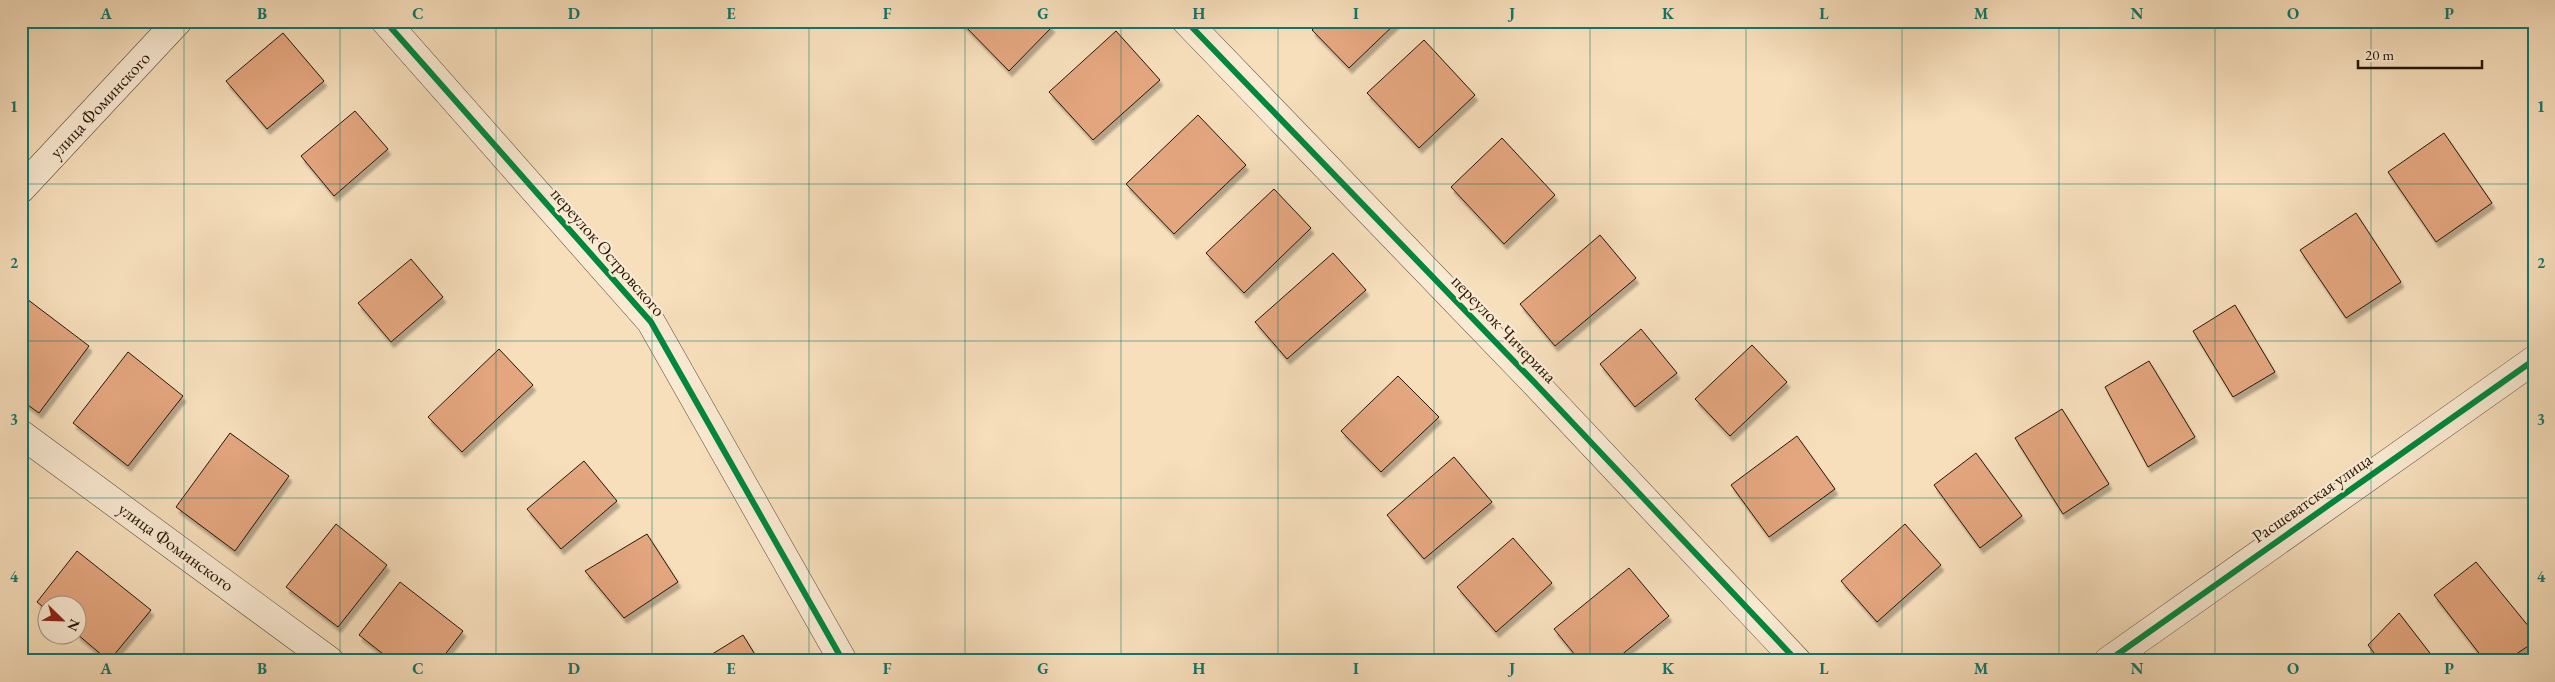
<svg xmlns="http://www.w3.org/2000/svg" width="2555" height="682" viewBox="0 0 2555 682" font-family="'EB Garamond',serif">
<defs>
<filter id="shadow"><feDropShadow dx="3" dy="5.5" stdDeviation="1" flood-color="#0004"/></filter>
</defs>
<rect width="100%" height="100%" fill="#f7dfbc"/>
<filter id="stains"><feTurbulence type="fractalNoise" baseFrequency=".004" numOctaves="4"/><feColorMatrix values="0 0 0 0 .2 0 0 0 0 .09 0 0 0 0 .02 0 0 0 .5 -.17"/></filter>
<radialGradient id="worn" r=".72"><stop offset=".6" stop-color="#630" stop-opacity="0"/><stop offset="1" stop-color="#630" stop-opacity=".3"/></radialGradient>
<!-- building -->
<g fill="#e4a67f" stroke="#251604" filter="url(#shadow)">
<polygon points="960,21 1046,21 1052,27 1009,71"/>
<polygon points="1322,21 1398,21 1349,68 1312,30"/>
<polygon points="1116,31 1160,80 1093,140 1049,92"/>
<polygon points="283,33 324,81 267,129 226,81"/>
<polygon points="1424,40 1475,95 1419,148 1367,93"/>
<polygon points="355,111 388,149 334,196 301,156"/>
<polygon points="1198,115 1246,165 1174,234 1126,184"/>
<polygon points="2444,133 2492,203 2436,242 2388,172"/>
<polygon points="1502,138 1555,195 1504,244 1451,187"/>
<polygon points="1274,189 1311,228 1244,293 1206,253"/>
<polygon points="2356,213 2401,282 2346,318 2300,250"/>
<polygon points="1600,235 1636,278 1555,346 1520,304"/>
<polygon points="1333,253 1366,290 1287,359 1255,322"/>
<polygon points="411,259 443,297 391,342 358,303"/>
<polygon points="23,296 89,346 39,413 21,400"/>
<polygon points="2235,305 2275,372 2233,397 2193,331"/>
<polygon points="1641,329 1677,373 1635,407 1600,364"/>
<polygon points="1752,345 1787,382 1730,436 1695,399"/>
<polygon points="499,349 533,385 462,452 428,417"/>
<polygon points="128,352 183,396 128,466 73,423"/>
<polygon points="2149,361 2195,437 2148,467 2105,387"/>
<polygon points="1398,376 1439,417 1381,472 1341,431"/>
<polygon points="2062,409 2109,484 2063,514 2015,438"/>
<polygon points="230,433 289,476 235,551 176,507"/>
<polygon points="1797,436 1835,489 1769,537 1731,485"/>
<polygon points="1976,453 2022,516 1980,548 1934,485"/>
<polygon points="1454,457 1492,502 1424,559 1387,515"/>
<polygon points="584,461 617,501 561,549 527,509"/>
<polygon points="336,524 387,565 338,627 286,587"/>
<polygon points="1905,524 1941,565 1877,622 1841,581"/>
<polygon points="647,534 678,582 624,618 585,571"/>
<polygon points="1513,538 1552,583 1496,632 1457,587"/>
<polygon points="77,551 151,610 109,661 77,634 78,604 48,604 48,611 37,602"/>
<polygon points="2476,562 2534,633 2534,642 2506,661 2485,661 2434,595"/>
<polygon points="1629,568 1669,616 1614,661 1580,661 1554,629"/>
<polygon points="400,582 463,631 440,661 392,661 359,635"/>
<polygon points="2399,613 2436,661 2380,661 2368,645"/>
<polygon points="743,635 759,661 701,661"/>
</g>
<g fill="none" stroke-linecap="round" stroke-linejoin="round">
<defs>
<g id="minor">
<polyline points="385,21 651,322 843,661"/>
<polyline points="1186,21 1534,382 1797,661"/>
<polyline points="21,189 178,21"/>
<polyline points="21,434 330,661"/>
</g>
<polyline id="tertiary" points="2108,661 2534,360"/>
</defs>
<!-- minor casing -->
<use href="#minor" stroke="#5a4832" stroke-width="29"/>
<!-- tertiary casing -->
<use href="#tertiary" stroke="#5a4832" stroke-width="29"/>
<!-- minor -->
<use href="#minor" stroke="#faead3" stroke-width="28"/>
<!-- tertiary -->
<use href="#tertiary" stroke="#faead3" stroke-width="28"/>
<defs>
<g id="cycleway">
<polyline points="385,21 651,322 843,661"/>
<polyline points="1186,21 1534,382 1797,661"/>
<polyline points="2108,661 2534,360"/>
</g>
</defs>
<!-- cycleway casing -->
<use href="#cycleway" stroke="#faead3" stroke-width="9"/>
<!-- cycleway -->
<use href="#cycleway" stroke="#00873e" stroke-width="6"/>
</g>
<!-- grid -->
<path fill="none" stroke="#0f766e" stroke-width="1" stroke-opacity="0.55" d="M184 21V661M340 21V661M496 21V661M652 21V661M809 21V661M965 21V661M1121 21V661M1278 21V661M1434 21V661M1590 21V661M1746 21V661M1902 21V661M2059 21V661M2215 21V661M2371 21V661M21 184H2534M21 341H2534M21 498H2534"/>
<g text-anchor="middle" stroke-width="4.5" stroke-linejoin="round" paint-order="stroke">
<!-- street labels -->
<g font-size="18" fill="#251604" stroke="#faead3">
<text transform="translate(100 105) rotate(-47)" y="6">улица Фоминского</text>
<text transform="translate(608 252) rotate(49)" y="6">переулок Островского</text>
<text transform="translate(1504 329) rotate(46)" y="6">переулок Чичерина</text>
<text transform="translate(2312 498) rotate(-35)" y="6">Расшеватская улица</text>
<text transform="translate(176 547) rotate(36)" y="6">улица Фоминского</text>
</g>
</g>
<!-- margin -->
<rect width="2555" height="682" fill="none" stroke="#f7dfbc" stroke-width="55"/>
<!-- north arrow -->
<g transform="translate(62 620) rotate(113)"><circle r="24" fill="#faead3" stroke="#a59580"/>
<path d="M0-4L9 19L0 12L-9 19Z" fill="#8f2418"/>
<text y="-8" font-size="14" font-weight="bold" text-anchor="middle" fill="#251604">N</text>
</g>
<!-- scale -->
<path d="M2358 60v8h124v-8" fill="none" stroke="#251604" stroke-width="2.5"/>
<text x="2365" y="60" font-size="15" fill="#251604" stroke="#faead3" stroke-width="4" paint-order="stroke">20 m</text>
<rect x="28" y="28" width="2500" height="626" fill="none" stroke="#0f766e" stroke-width="2"/>
<g font-size="16" text-anchor="middle" font-weight="bold" fill="#0f766e">
<text x="106" y="19">A</text>
<text x="262" y="19">B</text>
<text x="418" y="19">C</text>
<text x="574" y="19">D</text>
<text x="731" y="19">E</text>
<text x="887" y="19">F</text>
<text x="1043" y="19">G</text>
<text x="1199" y="19">H</text>
<text x="1356" y="19">I</text>
<text x="1512" y="19">J</text>
<text x="1668" y="19">K</text>
<text x="1824" y="19">L</text>
<text x="1981" y="19">M</text>
<text x="2137" y="19">N</text>
<text x="2293" y="19">O</text>
<text x="2449" y="19">P</text>
<text x="14" y="112">1</text>
<text x="2541" y="112">1</text>
<text x="14" y="268">2</text>
<text x="2541" y="268">2</text>
<text x="14" y="425">3</text>
<text x="2541" y="425">3</text>
<text x="14" y="582">4</text>
<text x="2541" y="582">4</text>
<text x="106" y="674">A</text>
<text x="262" y="674">B</text>
<text x="418" y="674">C</text>
<text x="574" y="674">D</text>
<text x="731" y="674">E</text>
<text x="887" y="674">F</text>
<text x="1043" y="674">G</text>
<text x="1199" y="674">H</text>
<text x="1356" y="674">I</text>
<text x="1512" y="674">J</text>
<text x="1668" y="674">K</text>
<text x="1824" y="674">L</text>
<text x="1981" y="674">M</text>
<text x="2137" y="674">N</text>
<text x="2293" y="674">O</text>
<text x="2449" y="674">P</text>
</g>
<rect width="100%" height="100%" filter="url(#stains)"/>
<rect width="100%" height="100%" fill="url(#worn)"/>
</svg>
